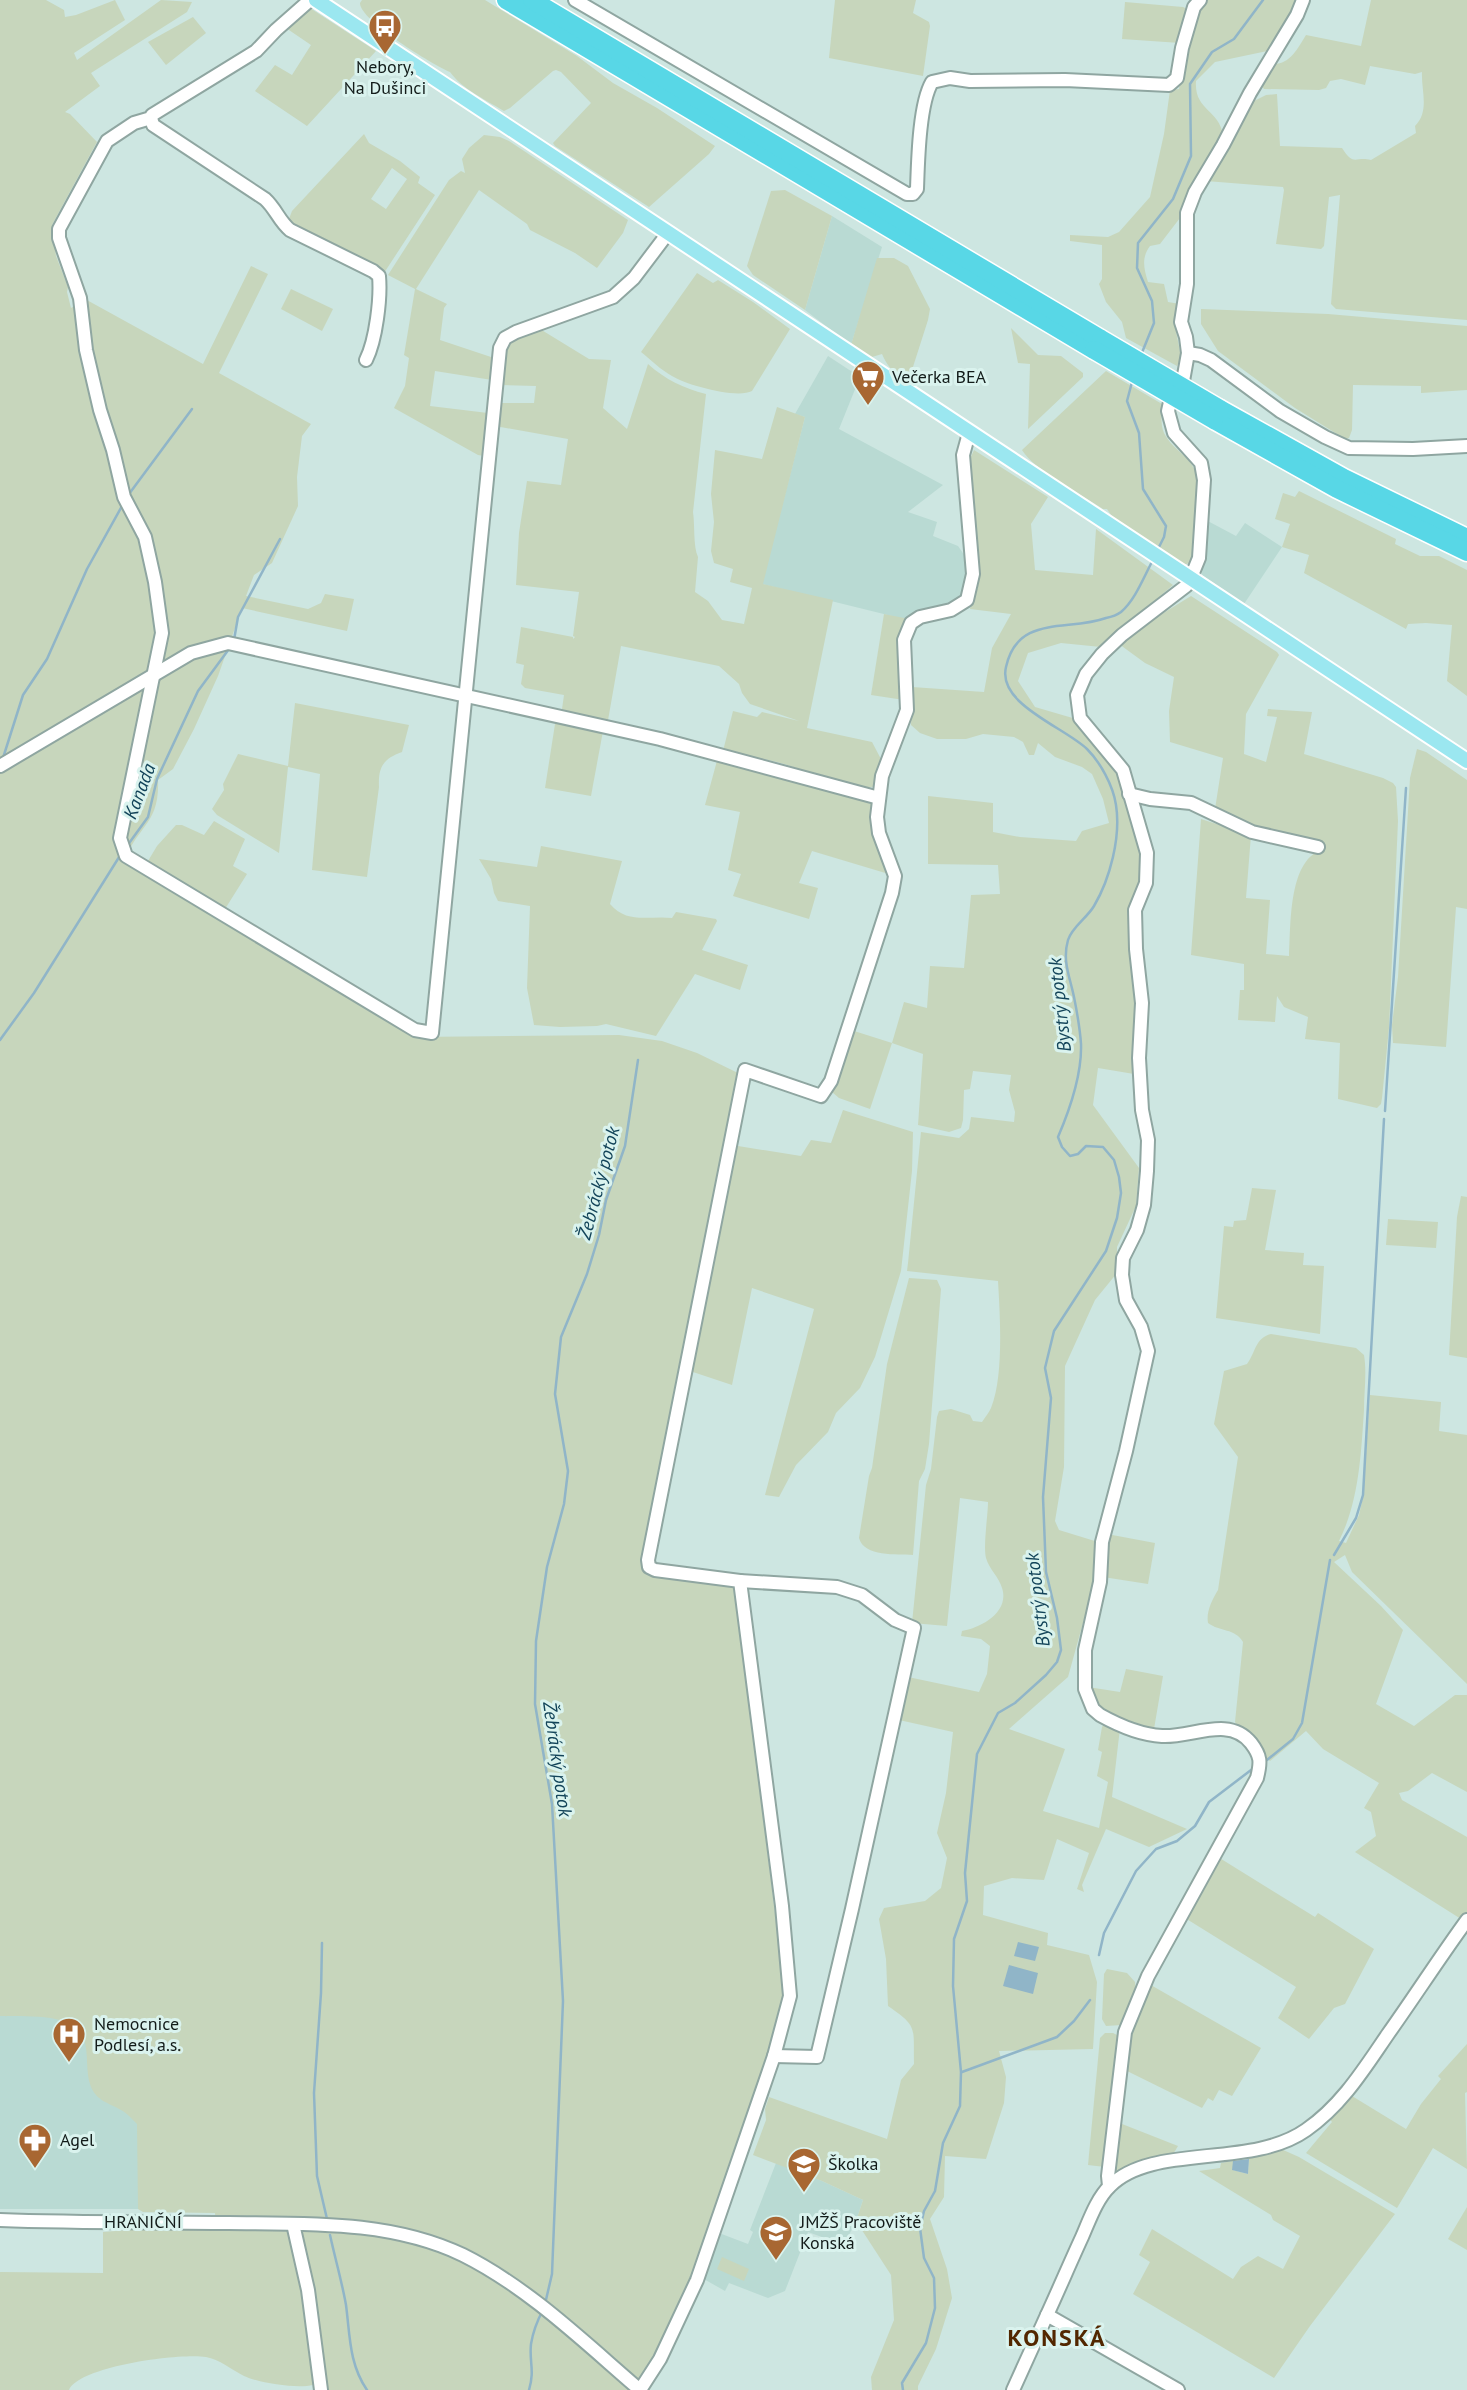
<svg xmlns="http://www.w3.org/2000/svg" width="1467" height="2390" viewBox="0 0 1467 2390" font-family="'PT Sans',sans-serif">
<rect width="100%" height="100%" fill="#cde6e1"/>
<!-- built -->
<g fill="#b9dad3">
<polygon points="832,216 882,247 851,345 805,310"/>
<polygon points="828,356 860,377 839,429 943,485 908,512 937,522 933,536 958,546 967,559 968,570 963,596 956,603 904,619 762,584 805,417 795,414"/>
<polygon points="1204,519 1236,536 1245,523 1282,547 1244,604 1202,575"/>
<polygon points="0,2004 139,2004 138,2209 0,2209"/>
<polygon points="776,2163 822,2181 863,2200 856,2221 844,2245 808,2232 785,2291 768,2298 729,2283 725,2291 702,2278 719,2233 748,2244 753,2232 750,2230"/>
</g>
<!-- green -->
<g fill="#c7d6bc" fill-rule="evenodd">
<path d="M0 0H46L64 10 65 17 76 15 115 0 125 20 74 53 77 60 161 0 192 2 187 12 91 73 100 86 65 112 70 114 97 142 52 225 56 256 68 287 67 292 71 308 85 299 203 364 251 266 268 274 219 373 311 424 302 436 297 477 298 506 272 563 254 575 246 596 308 609 321 603 325 594 354 599 347 631 242 608 218 676 194 729 173 769 158 780C160 826 135 827 124 863L415 1037 619 1035 662 1041 697 1053 740 1074 644 1571 731 1585 735 1589 785 1995 770 2055 692 2283 656 2356 634 2390H325V2374L311 2365 313 2385C297 2389 259 2383 244 2376 232 2370 219 2359 206 2357 179 2353 80 2366 69 2390H0V2272L103 2273V2232L140 2229 216 2230 215 2213 143 2212 138 2209 137 2124C132 2119 127 2113 121 2110 109 2103 97 2101 91 2087 85 2072 89 2054 84 2039 77 2012 23 2017 0 2016Z"/>
<path d="M362 0H485L577 56 613 83 657 108 715 146 709 154 649 207 555 146 553 143 591 103 561 72 556 70 553 71 510 108 504 111C486 100 462 89 450 72 433 65 359 20 360 3Z"/>
<polygon points="835,0 916,0 913,13 929,22 930,26 923,76 829,58"/>
<path d="M1203 0H1298L1272 50 1215 62 1196 81C1194 111 1219 109 1223 135L1183 214 1160 244 1150 246C1141 258 1144 269 1148 282L1164 284 1168 302 1180 304 1175 326 1181 357 1177 366 1126 338 1122 322 1106 302 1099 284 1102 279V245L1070 241V235L1108 237 1119 232 1150 197 1164 134 1170 90 1179 89 1184 53Z"/>
<path d="M1371 0H1467V320L1336 309 1331 304 1340 195 1329 197 1324 246 1321 249 1276 244 1284 190 1283 187 1206 181 1248 104 1266 95 1277 94 1280 146 1342 148C1354 167 1355 156 1371 160L1416 133 1415 126C1430 111 1421 90 1422 72L1415 74 1370 66 1365 85 1341 79 1330 81 1326 88 1319 90 1264 89 1259 82 1274 64C1290 64 1298 48 1306 35L1361 46Z"/>
<polygon points="1125,2 1183,7 1189,10 1180,43 1122,39"/>
<polygon points="310,8 376,51 307,126 255,91 275,65 292,75 311,45 286,28"/>
<polygon points="193,17 206,33 166,65 148,42"/>
<path d="M364 134 369 143 400 161 420 177 418 183 435 195 384 273 293 226 289 219 292 211ZM392 168 407 179 386 209 371 199Z"/>
<polygon points="484,135 500,137 509,141 628,220 623,233 597,268 575,253 530,230 527,224 479,190 416,289 447,304 444,308 440,340 494,358 492,380 435,371 430,406 488,413 484,456 478,455 394,408 405,386 409,358 404,355 415,289 388,275 449,180 461,171 465,173 462,159 469,148"/>
<polygon points="785,190 832,216 805,310 753,275 747,266 771,191"/>
<path d="M877 258H894L908 266 930 309 928 320 912 370C896 380 888 367 882 354L872 357 851 345Z"/>
<path d="M697 273 713 283 718 280 753 302 790 329 752 391C737 399 686 385 672 376 661 370 651 360 641 352Z"/>
<polygon points="291,289 333,309 322,331 281,309"/>
<polygon points="1201,309 1328,314 1467,326 1467,390 1421,393 1421,386 1353,385 1352,430 1349,438 1345,439 1295,408 1218,351 1201,324"/>
<polygon points="1011,328 1038,355 1061,356 1083,373 1083,377 1028,429 1030,364 1018,363"/>
<path d="M540 329 589 359 611 360 603 408 627 429 648 364C666 380 683 388 706 394L693 512C695 525 693 546 698 557L695 592 708 601 722 620 744 624 752 588 730 582 733 569 714 563 711 551 714 522 711 494 715 450 762 459 777 407 805 417 763 584 833 600 807 728 872 742 882 761 877 786C856 792 801 768 777 762 759 758 741 755 723 751L733 711 757 717 762 712 799 721 750 704 742 693 739 684 719 666 621 646 607 726 561 716 564 695 525 688 521 684 524 665 516 663 521 627 573 637V639L575 637 573 636 579 592 516 585 519 533 527 481 561 485 568 439 495 426 497 403H534L536 386 498 385C503 344 501 344 540 329Z"/>
<path d="M1106 371 1162 404C1162 413 1160 424 1164 433 1174 453 1195 456 1199 484L1194 555 1190 563 1183 565 1113 518 1107 509H1103C1082 495 1034 470 1022 450Z"/>
<path d="M974 450 1048 497 1031 524 1035 570 1093 575 1096 529 1173 585 1101 647 1061 643 1028 653 1018 681 1035 707 1076 719 1119 778 1142 852 1134 1074 1098 1068 1093 1105 1139 1168 1136 1206 1117 1247V1273L1095 1300 1065 1366 1064 1467 1055 1521 1059 1530 1098 1542 1096 1576 1068 1677 1009 1729 1065 1749 1043 1811 1099 1828 1108 1782 1097 1776 1102 1752 1098 1750 1102 1727 1105 1723 1120 1728 1112 1797 1187 1829 1149 1847 1106 1829 1082 1885 1084 1892 1077 1889 1089 1853 1057 1839 1044 1880 1012 1878 984 1886 983 1915 1048 1933 1047 1945 1089 1955 1097 1982 1093 2049 999 2051 1006 2077 1004 2103 986 2159 945 2156 944 2197 930 2219 947 2269 952 2298 936 2349 918 2386V2390H872L871 2377 894 2320 891 2275 856 2221 863 2200 822 2181 753 2155 766 2120 765 2109 769 2097 887 2139 901 2080 914 2064C913 2028 919 2027 888 2006L886 1959 879 1919 884 1908 925 1901 941 1888 947 1858 937 1833 946 1793 953 1732 899 1720 908 1677 979 1692 987 1674 990 1646 981 1639 961 1636 962 1631C981 1628 1010 1612 1002 1588 999 1577 989 1569 986 1558 983 1546 988 1515 988 1502L960 1498 947 1626 912 1623 926 1485 931 1469 937 1417 939 1411 951 1409 970 1415 973 1421 982 1422C985 1417 989 1413 991 1408 1004 1376 1000 1315 998 1281L907 1271 908 1263 921 1132 959 1138 969 1129 971 1117 1014 1122 1015 1112 1009 1090 1011 1075 973 1071 970 1089 964 1090 963 1120 961 1128 949 1132 918 1125 923 1054 892 1043 870 1109 839 1098 832 1092 851 1030 892 1043 904 1002 927 1008 930 966 964 968 971 895 1000 894 998 865 928 864V796L993 803V832L1020 837 1076 841 1082 831 1109 823 1103 799 1092 774 1082 767 1055 757 1038 743 1034 755H1029L1023 742 1014 737 983 734 966 739H937L920 733 911 725 912 687 984 692 992 648 1011 614 970 609 974 589H978V560L969 461Z"/>
<polygon points="1299,491 1396,539 1395,544 1420,556 1439,556 1467,570 1467,696 1447,681 1452,625 1426,623 1408,624 1406,629 1304,573 1309,555 1282,547 1290,524 1275,519 1283,493 1295,497"/>
<path d="M1191 596 1277 652 1279 655 1246 714 1244 754 1266 762 1277 717 1267 716 1268 709 1312 712 1304 754 1383 778 1393 783 1396 787 1398 821 1389 1028 1382 1098 1381 1104 1377 1108 1338 1099 1340 1043 1305 1039 1308 1017 1284 1007 1277 996 1275 1022 1238 1020 1240 990H1244V964L1191 955 1201 819 1251 835 1246 898 1270 900 1266 954 1289 956C1291 926 1288 862 1321 850L1248 826 1239 819 1215 809 1223 758 1170 742 1169 711 1174 677 1145 663 1119 644 1157 617Z"/>
<polygon points="884,614 909,619 904,700 871,695"/>
<path d="M295 703 409 725 402 752C383 759 378 767 379 787L367 877 312 870 320 774 288 767 279 853 217 815 212 809 224 790 223 784 238 754 288 766Z"/>
<polygon points="558,721 603,731 591,796 545,788 555,724"/>
<polygon points="1417,749 1426,752 1467,780 1467,909 1456,907 1446,1047 1393,1043 1392,1025 1398,977 1410,778"/>
<polygon points="718,757 867,798 868,803 874,805 892,875 812,851 799,883 818,888 809,919 733,896 741,874 728,870 740,812 705,805"/>
<polygon points="214,821 245,839 233,866 247,874 225,909 150,866 148,861 157,846 176,825 182,825 204,835"/>
<path d="M541 846 622 861 610 904C628 925 650 915 672 918L676 912 716 919 717 921 702 950 748 965 740 990 695 974 656 1036 606 1024 597 1026 560 1027 534 1025 527 988 530 906 498 901 494 893 491 879 479 859 537 867Z"/>
<polygon points="843,1110 913,1132 912,1171 901,1271 875,1357 860,1388 836,1413 828,1432 796,1465 779,1497 765,1495 814,1309 752,1288 732,1385 690,1371 734,1151 738,1146 801,1156 811,1140 831,1143"/>
<polygon points="1252,1188 1276,1190 1265,1250 1304,1253 1303,1265 1324,1266 1320,1334 1216,1318 1224,1226 1233,1227 1234,1221 1246,1220"/>
<polygon points="1461,1196 1467,1197 1467,1358 1449,1355 1457,1217"/>
<polygon points="1388,1219 1438,1222 1436,1248 1386,1245"/>
<path d="M909 1278 937 1280 941 1289 929 1444 925 1469 919 1481 913 1555C897 1554 864 1557 859 1538L869 1476 872 1468 887 1364Z"/>
<path d="M1271 1334 1356 1348 1364 1355C1367 1373 1364 1392 1364 1410 1361 1455 1359 1501 1339 1541L1346 1543 1359 1515 1363 1497 1370 1395 1441 1402 1439 1431 1467 1435V1684L1352 1572 1345 1555 1334 1562 1381 1606 1403 1630 1376 1704 1414 1726 1455 1695H1467V1792L1432 1773 1408 1791 1399 1793 1402 1800 1467 1837V1912L1461 1919 1355 1852 1376 1836 1371 1812 1364 1808 1379 1783 1323 1749 1306 1731 1270 1761 1264 1756 1249 1735 1251 1732 1238 1727 1235 1722 1243 1642C1235 1628 1220 1632 1208 1623 1206 1612 1212 1600 1218 1590L1238 1457 1214 1424 1224 1371 1247 1364C1256 1352 1255 1338 1271 1334Z"/>
<polygon points="1107,1534 1155,1543 1148,1584 1103,1577"/>
<polygon points="1126,1669 1163,1676 1154,1729 1140,1727 1101,1711 1088,1687 1120,1692"/>
<polygon points="1218,1857 1315,1917 1318,1913 1374,1949 1345,2004 1334,2008 1309,2039 1278,2018 1296,1987 1185,1918"/>
<polygon points="1107,1969 1127,1973 1135,1982 1136,1994 1122,2025 1106,2026 1102,2019 1104,1974"/>
<polygon points="1149,1984 1261,2048 1232,2096 1219,2090 1213,2101 1208,2098 1202,2108 1125,2070 1130,2034"/>
<polygon points="1105,2033 1113,2033 1119,2036 1105,2167 1088,2165 1100,2038"/>
<polygon points="1467,2044 1467,2092 1465,2093 1467,2169 1433,2148 1397,2208 1306,2153 1332,2122 1328,2117 1347,2097 1352,2096 1406,2129 1421,2104 1441,2079 1438,2076"/>
<polygon points="1117,2122 1178,2146 1172,2156 1115,2177 1112,2175"/>
<polygon points="1281,2149 1299,2157 1395,2214 1310,2326 1274,2378 1133,2294 1150,2262 1139,2255 1152,2229 1233,2279 1241,2267 1258,2256 1283,2269 1300,2236 1273,2220 1271,2215 1199,2171 1220,2168 1221,2163 1233,2161 1233,2170 1248,2174 1249,2157"/>
<polygon points="1467,2207 1467,2250 1448,2239"/>
<polygon points="722,2257 749,2269 744,2281 717,2269"/>
</g>
<!-- water -->
<g fill="#90b5c8">
<polygon points="1018,1942 1039,1947 1035,1961 1014,1956"/>
<polygon points="1009,1965 1038,1973 1033,1994 1003,1986"/>
<polygon points="1249,2159 1248,2174 1232,2170 1233,2161"/>
</g>
<g fill="none" stroke-linecap="round" stroke-linejoin="round">
<!-- stream -->
<g stroke="#90b5c8" stroke-width="2.5">
<polyline points="1141,355 1154,323 1152,301 1137,268 1138,243 1173,199 1191,156 1190,84 1212,52 1234,39 1263,0"/>
<polyline points="1132,382 1127,401 1139,433 1143,489 1166,526 1164,537 1158,549"/>
<polyline points="129,494 192,409"/>
<polyline points="234,640 238,617 280,539"/>
<polyline points="3,758 23,695 47,659 87,569 122,506"/>
<polyline points="127,846 148,817 157,779 198,691 229,649"/>
<polyline points="0,1040 34,993 121,854"/>
<polyline points="1385,1111 1406,788"/>
<polyline points="1334,1555 1356,1518 1363,1495 1384,1119"/>
<polyline points="1267,1760 1293,1739 1302,1723 1330,1560"/>
<polyline points="322,1943 321,1993 314,2093 317,2176 327,2219"/>
<polyline points="1099,1955 1104,1933 1136,1871 1156,1849 1177,1841 1195,1826 1209,1802 1255,1767"/>
<polyline points="962,2072 1057,2037 1074,2021 1090,2000"/>
<path d="M330 2235C335 2258 342 2282 346 2305 350 2335 349 2364 367 2390"/>
<polyline points="545,2304 552,2274 563,2001 552,1804 535,1704 536,1641 547,1567 564,1504 568,1471 555,1394 561,1337 587,1274 599,1235 606,1200 625,1146 638,1060"/>
<path d="M529 2390C535 2370 529 2362 531 2344 533 2332 537 2321 543 2310"/>
<path d="M903 2390 902 2383 926 2343 935 2308 934 2278 924 2258 920 2228 924 2211 935 2191 943 2143 960 2106 961 2072 953 1986 954 1939 967 1901 965 1873 977 1754 998 1713 1015 1703 1046 1675 1057 1662 1061 1650 1057 1618 1046 1572 1043 1497 1051 1398 1045 1368 1054 1331 1106 1251 1117 1218 1121 1193 1119 1177 1114 1160 1103 1147 1086 1146 1078 1154 1070 1156 1062 1147 1058 1137C1070 1109 1082 1075 1081 1044 1080 1029 1077 1012 1074 997 1070 977 1062 961 1068 940 1072 927 1087 918 1094 906 1110 879 1121 837 1116 805 1113 785 1100 762 1087 749 1064 727 997 704 1006 667 1018 614 1067 632 1106 618 1111 617 1117 615 1121 612 1136 599 1144 576 1154 558"/>
</g>
<defs>
<g id="minor">
<polyline points="310,0 276,30 256,51 152,115 151,118 134,123 107,141 59,229 59,238 80,298 86,350 100,410 113,450 124,497 145,537 155,582 162,633 120,838 126,856 415,1030 432,1033 500,348 505,338 516,332 613,297 634,278 668,233"/>
<path d="M575 0 907 194H913L917 189C918 162 919 104 932 82L950 78 970 81 1065 80 1169 85 1177 78 1182 48 1194 7 1200 0"/>
<path d="M151 118 153 125 265 199C276 209 279 221 290 230L373 271 379 276C381 298 376 340 366 360"/>
<polyline points="1188,353 1200,355 1211,360 1280,411 1325,437 1349,448 1413,449 1467,446"/>
<polyline points="0,766 191,653 228,643 660,739 879,798"/>
<polyline points="1129,794 1150,799 1191,803 1252,832 1318,847"/>
<polyline points="740,1581 837,1587 862,1595 895,1620 914,1628 852,1909 817,2057 774,2056"/>
<path d="M1109 2186 1108 2176 1125 2032 1148 1976 1257 1778C1261 1762 1261 1756 1251 1743 1229 1715 1191 1738 1162 1736 1142 1735 1118 1725 1100 1715L1093 1709 1085 1689V1650L1100 1582 1102 1542 1126 1451 1148 1351 1141 1327 1126 1300 1122 1275 1123 1258 1137 1230 1144 1205 1147 1171 1148 1140 1142 1110 1139 1058 1142 1003 1136 949 1135 910 1146 883 1147 853 1123 770 1080 718 1077 695 1086 674 1102 654 1122 635 1186 586 1190 580 1199 558 1204 480 1201 463 1174 433 1168 411 1170 402 1183 381 1188 353 1186 337 1181 322 1187 284V213L1195 192 1223 145 1250 93 1297 15 1303 0"/>
<path d="M0 2220C76 2223 152 2222 228 2223 307 2224 390 2220 463 2255 529 2288 584 2342 640 2390"/>
<polyline points="293,2224 308,2290 321,2390"/>
<path d="M1047 2315C1059 2289 1070 2263 1082 2237 1089 2221 1097 2198 1110 2186 1152 2143 1251 2169 1306 2130 1342 2105 1364 2069 1388 2034 1415 1996 1440 1957 1467 1920"/>
<polyline points="640,2390 660,2359 697,2280 774,2056 790,1996 782,1906 740,1581 655,1570 649,1567 648,1560 745,1070 821,1096 831,1081 892,893 895,876 879,833 877,817 882,776 907,710 904,640 911,623 920,617 951,610 967,600 973,574 963,455 969,433"/>
<polyline points="1013,2390 1047,2315 1178,2390"/>
</g>
<polyline id="major" points="316,0 1467,761"/>
<g id="highway">
<polyline points="506,0 1094,350"/>
<polyline points="532,0 1101,339"/>
<polyline points="1220,409 1344,478 1467,538"/>
<polyline points="1214,420 1337,489 1467,552"/>
</g>
</defs>
<!-- minor casing -->
<use href="#minor" stroke="#8fa6a1" stroke-width="16"/>
<!-- major casing -->
<use href="#major" stroke="#fff" stroke-width="18"/>
<!-- highway casing -->
<use href="#highway" stroke="#fff" stroke-width="21"/>
<!-- minor -->
<use href="#minor" stroke="#fff" stroke-width="12"/>
<!-- major -->
<use href="#major" stroke="#9be7f0" stroke-width="14"/>
<!-- highway -->
<use href="#highway" stroke="#58d7e6" stroke-width="18"/>
<defs>
<g id="highway-bridge">
<polyline points="1101,339 1220,409"/>
<polyline points="1094,350 1214,420"/>
</g>
</defs>
<!-- highway-bridge casing -->
<use href="#highway-bridge" stroke="#fff" stroke-width="21" stroke-linecap="butt"/>
<!-- highway-bridge -->
<use href="#highway-bridge" stroke="#58d7e6" stroke-width="18"/>
</g>
<!-- icons -->
<defs>
<symbol id="bus-pin" viewBox="-11 -11 22 30"><path d="M0 17L-7.5 6A9.5 9.5 0 1 1 7.5 6Z" fill="#a86732" stroke="#daf3ee"/><path d="M-5-6H5V4H4V6H2V4H-2V6H-4V4H-5ZM-3.5-4V0h7V-4ZM-3.5 1.2v1.5H-2V1.2ZM2 1.2v1.5H3.5V1.2Z" fill="#fff"/></symbol>
<symbol id="supermarket-pin" viewBox="-11 -11 22 30"><path d="M0 17L-7.5 6A9.5 9.5 0 1 1 7.5 6Z" fill="#a86732" stroke="#daf3ee"/><path d="M-6-5.5h2.5l.6 2H6L4.5 2H-2.5L-4.4-4H-6ZM-1.5 3.2a1.3 1.3 0 1 0 .1 0ZM3 3.2a1.3 1.3 0 1 0 .1 0Z" fill="#fff"/></symbol>
<symbol id="hospital-pin" viewBox="-11 -11 22 30"><path d="M0 17L-7.5 6A9.5 9.5 0 1 1 7.5 6Z" fill="#a86732" stroke="#daf3ee"/><path d="M-5-5h3v3.5h4V-5h3V5h-3V1.5h-4V5h-3Z" fill="#fff"/></symbol>
<symbol id="pharmacy-pin" viewBox="-11 -11 22 30"><path d="M0 17L-7.5 6A9.5 9.5 0 1 1 7.5 6Z" fill="#a86732" stroke="#daf3ee"/><path d="M-2-6h4v4h4v4h-4v4h-4v-4h-4v-4h4Z" fill="#fff"/></symbol>
<symbol id="school-pin" viewBox="-11 -11 22 30"><path d="M0 17L-7.5 6A9.5 9.5 0 1 1 7.5 6Z" fill="#a86732" stroke="#daf3ee"/><path d="M0-5L7-2L0 1L-7-2ZM-4 1L0 2.5L4 1V4Q0 6-4 4Z" fill="#fff"/></symbol>
</defs>
<g fill-rule="evenodd">
<use href="#bus-pin" x="366" y="7" width="38" height="52"/>
<use href="#supermarket-pin" x="849" y="358" width="38" height="52"/>
<use href="#hospital-pin" x="50" y="2015" width="38" height="52"/>
<use href="#pharmacy-pin" x="16" y="2121" width="38" height="52"/>
<use href="#school-pin" x="785" y="2145" width="38" height="52"/>
<use href="#school-pin" x="757" y="2213" width="38" height="52"/>
</g>
<g text-anchor="middle" stroke-width="6" stroke-linejoin="round" paint-order="stroke">
<!-- poi labels -->
<g font-size="18" fill="#131c1a" stroke="#daf3ee" text-anchor="start">
<text x="385" y="73" text-anchor="middle">Nebory,<tspan x="385" dy="21">Na Dušinci</tspan></text>
<text x="892" y="383">Večerka BEA</text>
<text x="94" y="2030">Nemocnice<tspan x="94" dy="21">Podlesí, a.s.</tspan></text>
<text x="60" y="2146">Agel</text>
<text x="828" y="2170">Školka</text>
<text x="800" y="2228">JMŽŠ Pracoviště<tspan x="800" dy="21">Konská</tspan></text>
</g>
<!-- street labels -->
<g font-size="18" fill="#131c1a" stroke="#daf3ee">
<text x="143" y="2228">HRANIČNÍ</text>
</g>
<!-- water labels -->
<g font-size="19" font-style="italic" fill="#134459" stroke="#daf3ee">
<text transform="translate(139 791) rotate(-69)" y="7">Kanada</text>
<text transform="translate(1059 1005) rotate(-96)" y="7">Bystrý potok</text>
<text transform="translate(598 1183) rotate(-75)" y="7">Žebrácký potok</text>
<text transform="translate(1037 1600) rotate(-97)" y="7">Bystrý potok</text>
<text transform="translate(558 1759) rotate(82)" y="7">Žebrácký potok</text>
</g>
<!-- district labels -->
<g font-size="24" font-weight="bold" letter-spacing="2" fill="#522700" stroke="#daf3ee">
<text x="1057" y="2346">KONSKÁ</text>
</g>
</g>
</svg>
